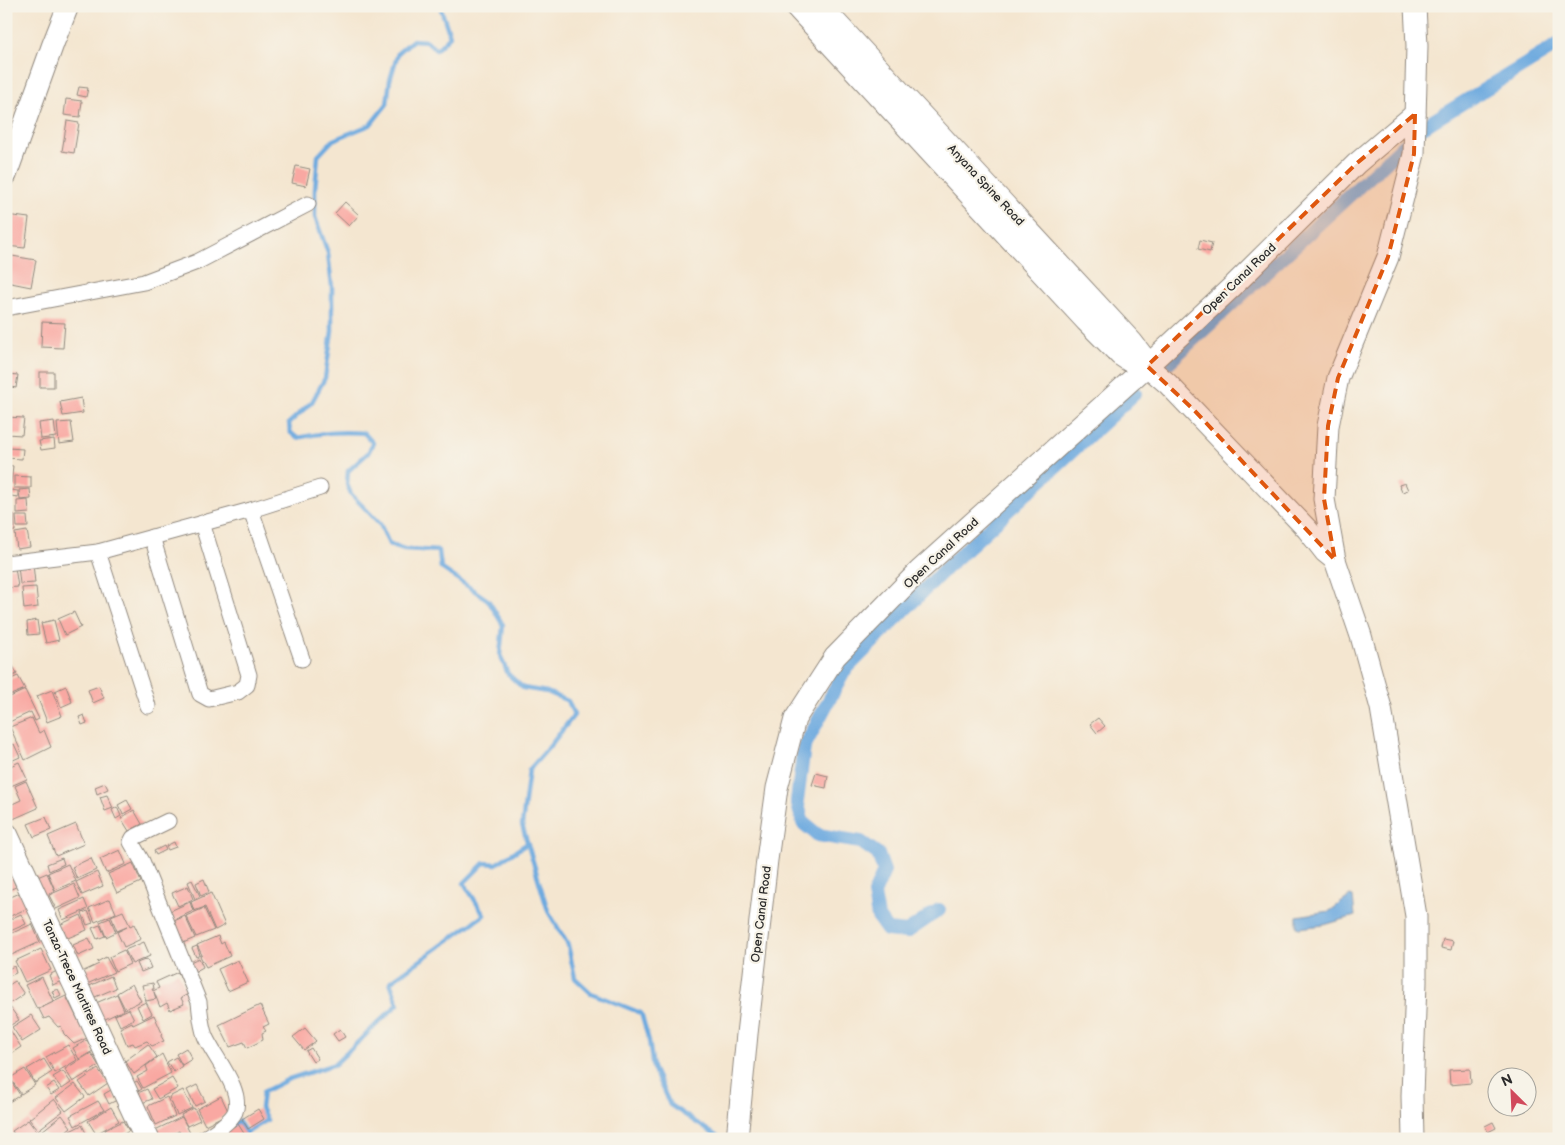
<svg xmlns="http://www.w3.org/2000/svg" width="1565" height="1145" viewBox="0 0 1565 1145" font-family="'Balsamiq Sans',sans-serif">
<rect width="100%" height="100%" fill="#f7f3e8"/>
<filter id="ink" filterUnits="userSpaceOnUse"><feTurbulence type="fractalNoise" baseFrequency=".02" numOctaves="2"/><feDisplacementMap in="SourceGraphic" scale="10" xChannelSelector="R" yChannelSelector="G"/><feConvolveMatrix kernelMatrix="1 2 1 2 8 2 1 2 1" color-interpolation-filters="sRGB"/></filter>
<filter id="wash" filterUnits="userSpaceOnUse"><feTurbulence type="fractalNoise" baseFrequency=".0096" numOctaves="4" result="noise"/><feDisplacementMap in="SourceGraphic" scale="20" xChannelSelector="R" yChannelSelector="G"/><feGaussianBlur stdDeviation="1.12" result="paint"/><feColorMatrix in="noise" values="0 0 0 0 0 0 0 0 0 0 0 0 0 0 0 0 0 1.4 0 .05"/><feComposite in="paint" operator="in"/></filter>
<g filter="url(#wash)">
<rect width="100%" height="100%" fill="#f4e6d0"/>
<!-- water -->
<polygon fill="#6eaadf" stroke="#4c6a85" points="1350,896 1353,897 1355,916 1324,925 1299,928 1297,927 1297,916 1330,911"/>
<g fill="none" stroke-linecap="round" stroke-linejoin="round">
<!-- stream -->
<g stroke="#6eaadf" stroke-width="4.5">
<path d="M440 6 450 36 436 50 426 41 413 40 398 53 390 80 387 104 370 125 333 140 318 156 315 189V217L328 253 332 287V331L325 378 312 402 289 423 290 432 297 438C322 433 338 431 364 433L373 443 368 453 348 471 347 484 351 494 380 524 389 544 404 549 439 551 441 568 488 600 503 625 500 655 508 674 523 688 547 692 568 701 574 715 550 746 529 770 522 825 548 911 568 945 575 978 591 993 641 1013 649 1041 653 1068 670 1105 721 1139"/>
<polyline points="234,1124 238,1121 246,1133 267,1120 261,1108 263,1092 289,1079 335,1064 398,1004 390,982 484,915 464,883 484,863 496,864 528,843"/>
</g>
<!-- canal -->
<g stroke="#6eaadf" stroke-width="14">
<polyline points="1423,127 1559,44"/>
<polyline points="1169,362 1404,145"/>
<polyline points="939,910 907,932 887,930 878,917 874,894 884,871 878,854 861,842 818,835 803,823 797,801 804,747 845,670 947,567 1135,393"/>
</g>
</g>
<g id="blocks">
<!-- building -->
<g fill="#f9a8a2">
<polygon points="79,87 88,88 86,97 77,95"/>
<polygon points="66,99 82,101 80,117 64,115"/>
<polygon points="67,121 79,123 74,153 62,151"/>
<polygon points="296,166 310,169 306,186 292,183"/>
<polygon points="345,202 359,215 349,226 335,213"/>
<polygon points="6,215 29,218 25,248 6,246"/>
<polygon points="1200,240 1212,243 1210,252 1198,249"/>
<polygon points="6,255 36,260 31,287 6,282"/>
<polygon points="42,322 65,323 63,348 41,347"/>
<rect x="40" y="372" width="14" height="15"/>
<polygon points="8,374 18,375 16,388 6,386"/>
<polygon points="81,398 83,413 63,416 60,402"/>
<polygon points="6,417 24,418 22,435 6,434"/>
<polygon points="54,421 56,437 41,439 39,423"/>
<polygon points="71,422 74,442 59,444 57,423"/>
<polygon points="54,439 55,448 41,450 39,441"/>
<polygon points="8,448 23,449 22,459 6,458"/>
<polygon points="6,465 13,466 11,483 6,482"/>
<polygon points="14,476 31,477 31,488 14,488"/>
<polygon points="1405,483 1408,490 1402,492 1399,485"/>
<polygon points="30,489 31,499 20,500 19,490"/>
<polygon points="11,490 18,491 18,497 11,496"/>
<polygon points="6,492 10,493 10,511 6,511"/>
<polygon points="28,500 29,513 17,514 17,501"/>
<polygon points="14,514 15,531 8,532 7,538 6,538 6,515"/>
<polygon points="16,516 27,516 28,527 17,527"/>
<polygon points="27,531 30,547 17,549 15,533"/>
<polygon points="33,564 35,583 20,584 18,566"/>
<polygon points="15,567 18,587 6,588 6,568"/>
<polygon points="36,587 38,607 24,609 22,588"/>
<polygon points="74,612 81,627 65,635 58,619"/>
<polygon points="37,620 39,634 28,635 27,622"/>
<polygon points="54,620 59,640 46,643 41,623"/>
<polygon points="13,666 17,674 6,679 6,669"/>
<polygon points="18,676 25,689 6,697 6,681"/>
<polygon points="66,686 72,702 61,707 55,691"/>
<polygon points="99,686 104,698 93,703 88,690"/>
<polygon points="25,690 39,719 35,721 31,712 7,723 6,699"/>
<polygon points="52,690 62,716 47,722 37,696"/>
<polygon points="84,715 87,723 82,725 79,717"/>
<polygon points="32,718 39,733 44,730 51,747 25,760 10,727"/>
<polygon points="1098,718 1105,726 1097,733 1090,724"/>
<polygon points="14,744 20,757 11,761 6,752 6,748"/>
<polygon points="19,762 27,779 6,788 6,768"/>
<polygon points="816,773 828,776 826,788 812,785"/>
<polygon points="26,781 38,808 11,820 6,807 21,800 15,786"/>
<polygon points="105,783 108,789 97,794 95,787"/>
<polygon points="107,795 113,808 105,811 100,797"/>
<polygon points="127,800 132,809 123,814 118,805"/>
<polygon points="117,807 121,816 116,819 112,810"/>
<polygon points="134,810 142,824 129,831 121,818"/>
<polygon points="46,817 51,830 34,837 28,824"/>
<polygon points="76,824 84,844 56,856 48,836"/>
<polygon points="174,842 176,847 168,850 166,846"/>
<polygon points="164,846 166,850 156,855 154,851"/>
<polygon points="120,850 126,864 106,873 100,859"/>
<polygon points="62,858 64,864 49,871 47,864"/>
<polygon points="91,858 96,870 77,879 72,867"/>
<polygon points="133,863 141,882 117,893 108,874"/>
<polygon points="68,864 76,881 55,890 48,873"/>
<polygon points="97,872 103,886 82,895 76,882"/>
<polygon points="47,873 55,891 43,896 35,878"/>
<polygon points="12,877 16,887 6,891 6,879"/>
<polygon points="204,879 209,892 201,896 196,883"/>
<polygon points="192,880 200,896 195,899 188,882"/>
<polygon points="74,884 80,898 56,909 49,895"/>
<polygon points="188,886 193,899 178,906 172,893"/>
<polygon points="20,893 28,908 6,918 6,899"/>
<polygon points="211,893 225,925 215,930 205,907 194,911 191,902"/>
<polygon points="84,899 88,909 63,920 59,910"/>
<polygon points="110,899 116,913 95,922 89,908"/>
<polygon points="190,902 193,911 174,920 170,911"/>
<polygon points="204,908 214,930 196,937 186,916"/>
<polygon points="88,911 93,923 87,925 82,913"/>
<polygon points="123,911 130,926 134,924 141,939 124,947 117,932 127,927 117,931 111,916"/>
<polygon points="21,914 26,924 6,933 6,921"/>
<polygon points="81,915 87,930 63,940 57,926"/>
<polygon points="185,916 195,938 183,943 174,921"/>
<polygon points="110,918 116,932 106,937 100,922"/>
<polygon points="32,924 40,942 7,957 6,936"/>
<polygon points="100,925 105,936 97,939 92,928"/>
<polygon points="218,936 221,944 224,942 230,956 206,967 200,956 202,955 197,945"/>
<polygon points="89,938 94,949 78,956 73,945"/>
<polygon points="1443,939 1453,941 1451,950 1441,948"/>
<polygon points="144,942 150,956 132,964 125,950"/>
<polygon points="197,946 200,955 196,957 192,948"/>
<polygon points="41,949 51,970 25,982 15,961"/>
<polygon points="124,950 130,964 115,971 109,957"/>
<polygon points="106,957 114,972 87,984 82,972 99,964 97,962"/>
<polygon points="199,958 203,967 194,972 190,962"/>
<polygon points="147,959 151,968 141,972 137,963"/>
<polygon points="238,960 248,982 228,991 218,969"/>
<polygon points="14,966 16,973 7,977 6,970"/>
<polygon points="57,971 61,981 53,985 49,975"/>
<polygon points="178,972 188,994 181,998 184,1004 170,1010 167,1003 160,1007 154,992 156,999 146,1001 142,985 153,983 154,989 152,989 153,991 159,988 156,982"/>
<polygon points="111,976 116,988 88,1000 83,989"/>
<polygon points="42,977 53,1001 37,1009 25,985"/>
<polygon points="15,981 24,994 6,1006 6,987"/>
<polygon points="132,984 141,1001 125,1009 117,993"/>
<polygon points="58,989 61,995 55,998 52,991"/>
<polygon points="117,994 124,1010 103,1020 96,1003"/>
<polygon points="66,996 87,1038 74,1044 64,1034 61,1026 58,1027 49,1017 44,1019 39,1009"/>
<polygon points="146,1002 152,1014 143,1019 137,1006"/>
<polygon points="260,1005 269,1024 263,1027 266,1031 262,1033 263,1040 247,1048 244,1042 230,1047 219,1025"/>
<polygon points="10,1007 19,1020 6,1028 6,1010"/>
<polygon points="129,1009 134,1019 120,1026 115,1015"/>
<polygon points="31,1015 41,1030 22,1042 12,1027"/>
<polygon points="154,1015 162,1033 161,1036 164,1041 152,1046 147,1041 135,1046 133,1043 127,1045 120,1028 132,1022 133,1025"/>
<polygon points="305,1028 316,1041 304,1050 293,1037"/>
<polygon points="340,1029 345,1037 338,1041 333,1034"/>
<polygon points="10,1030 21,1047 6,1057 6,1032"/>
<polygon points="87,1040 93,1051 79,1059 73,1048"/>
<polygon points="148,1044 157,1057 134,1074 125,1061"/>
<polygon points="68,1045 77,1060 55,1073 46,1057"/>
<polygon points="186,1048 192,1059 182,1065 176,1054"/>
<polygon points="311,1048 318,1059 313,1062 306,1051"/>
<polygon points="91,1053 99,1066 73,1082 65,1069"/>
<polygon points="162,1054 171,1073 143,1088 137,1077 148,1071 146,1066"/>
<polygon points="176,1057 182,1066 174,1072 167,1062"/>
<polygon points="44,1059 52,1072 35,1083 27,1069"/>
<polygon points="25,1069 35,1085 21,1094 10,1078"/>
<polygon points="98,1069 108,1083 89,1096 79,1082"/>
<polygon points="1470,1069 1471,1083 1450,1085 1449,1070"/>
<polygon points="63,1071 71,1083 62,1089 53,1077"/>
<polygon points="172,1078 178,1088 158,1099 152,1089"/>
<polygon points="11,1081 20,1095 6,1104 6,1084"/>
<polygon points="137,1081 142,1089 135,1093 131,1084"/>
<polygon points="54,1083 59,1090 51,1095 46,1088"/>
<polygon points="75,1084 85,1097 66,1111 56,1098"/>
<polygon points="197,1085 205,1101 195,1106 187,1090"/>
<polygon points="147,1089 152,1099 142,1103 138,1093"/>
<polygon points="111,1090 117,1100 109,1104 104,1094"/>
<polygon points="183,1090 192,1108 177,1115 169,1097"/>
<polygon points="221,1096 229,1113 205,1125 197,1109"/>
<polygon points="167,1097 175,1116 156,1125 148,1106"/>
<polygon points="54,1099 63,1111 38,1130 29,1119"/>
<polygon points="98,1101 104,1110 75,1126 70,1116"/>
<polygon points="111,1107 119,1121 96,1134 88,1121"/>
<polygon points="194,1108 200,1120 187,1126 181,1115"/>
<polygon points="258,1109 264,1119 248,1129 242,1119"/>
<polygon points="62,1115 71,1127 56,1139 48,1139 42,1131"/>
<polygon points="182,1117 193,1139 183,1139 179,1131 164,1139 157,1139 153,1131"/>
<polygon points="28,1120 37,1132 28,1139 17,1139 12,1131"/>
<polygon points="123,1121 129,1131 115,1139 110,1139 105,1130"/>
<polygon points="1493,1122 1496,1128 1488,1132 1485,1126"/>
<polygon points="238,1124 245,1135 238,1139 224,1139 221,1134"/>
<polygon points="82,1125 89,1139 64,1139 62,1135"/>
</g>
</g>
</g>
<g filter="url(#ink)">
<use href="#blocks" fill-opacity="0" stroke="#90887e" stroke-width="1"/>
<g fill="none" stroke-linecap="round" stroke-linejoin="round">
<defs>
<g id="street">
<polyline points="6,308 144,282 197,262 308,204"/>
<polyline points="251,510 302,659"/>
<polyline points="152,537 200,694 209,699 238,692 247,685 249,675 202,523"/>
<polyline points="98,552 148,706"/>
<polyline points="6,563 98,552 251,510 320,488"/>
<path d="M168 821 133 838 131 842 142 861 199 1002C200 1013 201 1025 205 1036 213 1056 244 1090 235 1112 229 1124 213 1132 203 1139"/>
</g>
<g id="secondary">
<polyline points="795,6 1086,321 1120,355 1129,361 1147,366 1168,384 1307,529 1325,552 1335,560"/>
<polyline points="821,6 1132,342 1142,355 1147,366"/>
<polyline points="6,175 53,44 68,6"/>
<polyline points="737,1139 747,1034 767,860 777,788 795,719 835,657 919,571 1147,366 1233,286 1356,164 1415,114"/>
<polyline points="1413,1139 1412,1096 1416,982 1416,916 1381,708 1361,636 1335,560 1324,499 1328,426 1338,378 1388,257 1414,154 1417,46 1415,6"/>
</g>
<polyline id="primary" points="6,835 147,1139"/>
</defs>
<!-- street casing -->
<use href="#street" stroke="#90887e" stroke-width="17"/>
<!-- secondary casing -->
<use href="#secondary" stroke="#90887e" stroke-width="23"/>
<!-- primary casing -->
<use href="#primary" stroke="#90887e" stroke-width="26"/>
<!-- street -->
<use href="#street" stroke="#fff" stroke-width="15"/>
<!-- secondary -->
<use href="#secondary" stroke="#fff" stroke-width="21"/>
<!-- primary -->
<use href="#primary" stroke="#fff" stroke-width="24"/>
</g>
</g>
<!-- marked area -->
<path fill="#df570e" fill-opacity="0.2" stroke="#df570e" stroke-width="4" stroke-dasharray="10 6" stroke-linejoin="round" d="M1415 114 1414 154 1388 257 1338 378 1328 426 1324 499 1335 560 1194 410 1147 366 1356 164Z"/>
<g text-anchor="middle" stroke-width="4.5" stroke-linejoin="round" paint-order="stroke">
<!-- street labels -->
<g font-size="12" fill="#2b2b2b" stroke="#f7f3e8">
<text transform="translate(986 185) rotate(47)" y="4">Anyana Spine Road</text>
<text transform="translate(1239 279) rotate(-44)" y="4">Open Canal Road</text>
<text transform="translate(941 553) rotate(-43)" y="4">Open Canal Road</text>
<text transform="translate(761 914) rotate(-83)" y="4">Open Canal Road</text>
<text transform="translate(77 987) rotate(65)" y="4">Tanza-Trece Martires Road</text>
</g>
</g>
<!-- margin -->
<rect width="1565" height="1145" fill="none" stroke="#f7f3e8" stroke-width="25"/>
<!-- north arrow -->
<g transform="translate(1512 1092) rotate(336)"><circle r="24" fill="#f7f3e8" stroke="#a5a39c"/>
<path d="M0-4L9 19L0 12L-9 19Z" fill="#d1495b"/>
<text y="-8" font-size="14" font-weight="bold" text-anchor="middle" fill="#2b2b2b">N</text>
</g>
</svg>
